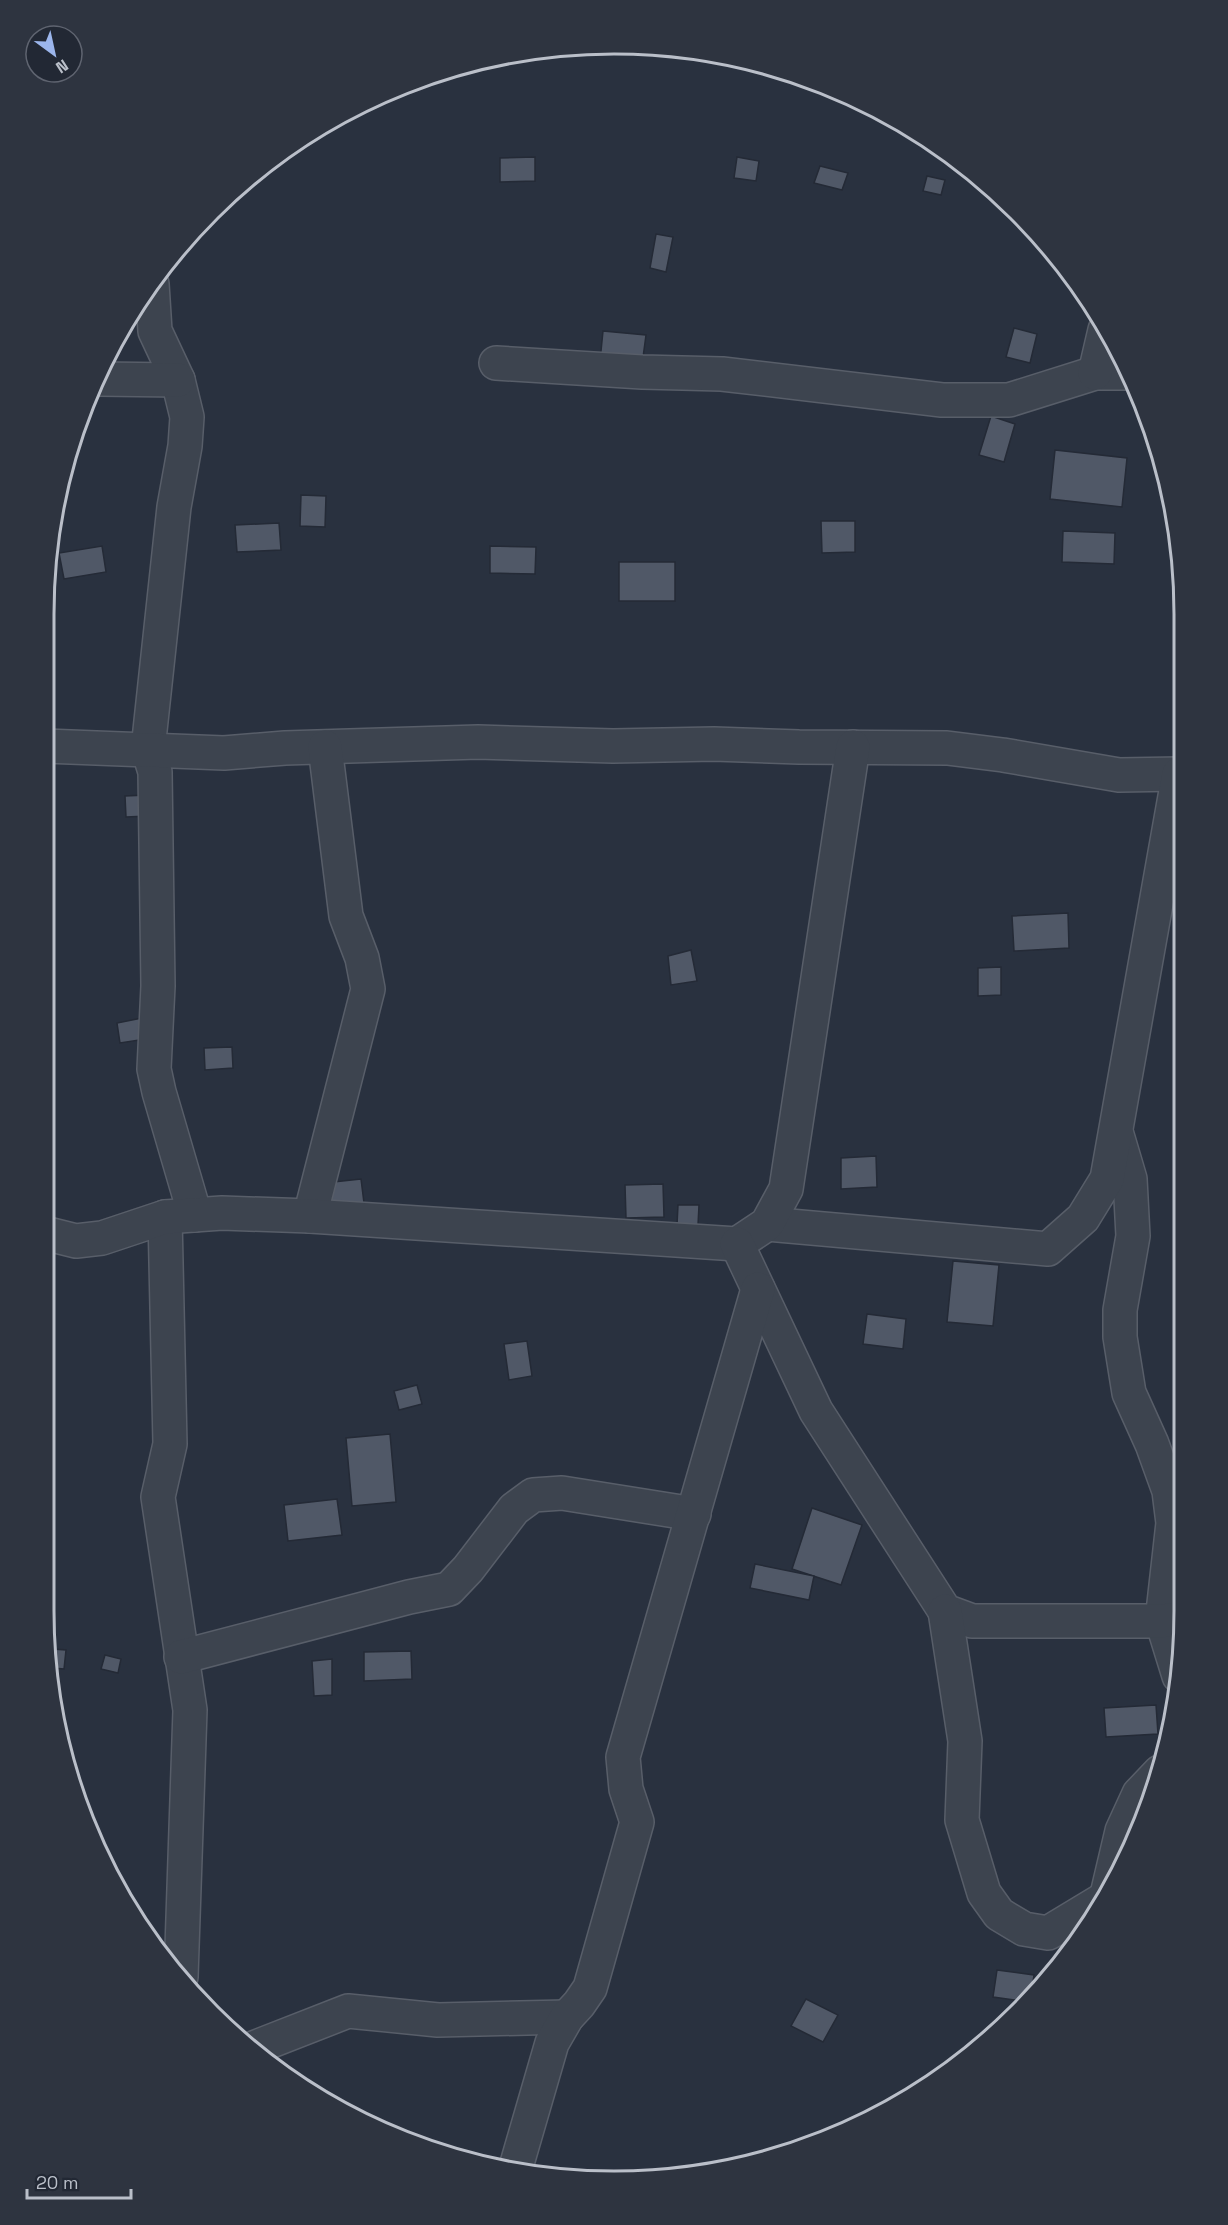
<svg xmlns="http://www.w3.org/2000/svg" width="1228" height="2225" viewBox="0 0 1228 2225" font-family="'Space Grotesk',sans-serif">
<rect width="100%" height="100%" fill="#29313f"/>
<!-- building -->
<g fill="#505867" stroke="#242a36" stroke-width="1.5">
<polygon points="535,157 535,181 500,182 500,158"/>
<polygon points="737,157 759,161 756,181 734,178"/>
<polygon points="820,166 848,173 842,190 814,183"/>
<polygon points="927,176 945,180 941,195 923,191"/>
<polygon points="656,234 673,237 666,272 650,268"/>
<polygon points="1014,328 1037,334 1030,363 1006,357"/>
<polygon points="603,331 646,335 642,365 600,361"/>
<polygon points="991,416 1015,424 1004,462 979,455"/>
<polygon points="1055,450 1127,458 1122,507 1050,499"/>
<polygon points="301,495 326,496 325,527 300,526"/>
<polygon points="821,521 855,521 855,552 822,553"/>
<polygon points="279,523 281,550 237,552 235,525"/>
<polygon points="1063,531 1115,533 1114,564 1062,562"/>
<polygon points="102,546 106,572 64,579 59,553"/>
<polygon points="490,546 536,547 535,574 490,573"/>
<rect x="619" y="562" width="56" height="39"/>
<polygon points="147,795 148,816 126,817 125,796"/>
<polygon points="1068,913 1069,948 1014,951 1012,916"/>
<polygon points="691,950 697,981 671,985 668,956"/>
<polygon points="1001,967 1001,995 978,996 978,968"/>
<polygon points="142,1018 146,1039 120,1043 117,1023"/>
<polygon points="232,1047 233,1068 205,1070 204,1048"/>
<polygon points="876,1156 877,1187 841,1189 841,1158"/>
<polygon points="361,1179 364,1203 326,1207 324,1183"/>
<polygon points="663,1184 664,1217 626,1218 625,1185"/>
<polygon points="678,1205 699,1205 698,1225 677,1225"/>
<polygon points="953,1261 999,1265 993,1326 947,1322"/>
<polygon points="867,1314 906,1319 903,1349 863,1344"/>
<polygon points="527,1341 532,1376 509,1380 504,1344"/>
<polygon points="417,1385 422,1404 399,1410 394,1391"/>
<polygon points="390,1434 396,1502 352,1506 346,1438"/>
<polygon points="337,1499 342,1535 288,1541 284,1505"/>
<polygon points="812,1508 862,1525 841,1585 792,1569"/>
<polygon points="44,1511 51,1512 49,1534 44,1533"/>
<polygon points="755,1564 814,1576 809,1600 750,1588"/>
<polygon points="47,1634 56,1635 53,1649 66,1650 64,1669 53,1668"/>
<polygon points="411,1651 412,1679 364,1681 364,1652"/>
<polygon points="105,1655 121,1659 118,1673 101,1669"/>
<polygon points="332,1659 332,1695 314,1696 312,1661"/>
<polygon points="1156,1705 1158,1734 1106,1737 1104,1708"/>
<polygon points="997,1970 1034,1975 1032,1989 1022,2001 993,1997"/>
<polygon points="806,1999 838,2015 823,2042 791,2026"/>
</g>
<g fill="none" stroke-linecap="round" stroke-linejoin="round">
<defs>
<g id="minor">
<polyline points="152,284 155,331 178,380 187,417 185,446 174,507 148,749 155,772 158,986 154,1069 159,1092 195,1215"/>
<polyline points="496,363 642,372 722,374 942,400 1009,400 1095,373 1126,373"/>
<polyline points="1095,373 1105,330"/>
<polyline points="99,379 178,380"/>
<polyline points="45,746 224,753 285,748 478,742 613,746 714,744 799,747 947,748 1003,755 1119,775 1180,774"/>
<polyline points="1117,1135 1130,1179 1133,1236 1120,1310 1120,1337 1129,1393 1152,1444 1169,1491 1173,1523 1162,1621 1179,1676"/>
<polyline points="310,1216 368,989 362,958 346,916 325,747"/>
<polyline points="165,1217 170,1444 158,1497 190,1710 181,1977"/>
<polyline points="767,1224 1048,1249 1083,1218 1107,1179 1179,774"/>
<polyline points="44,1233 76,1241 102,1238 165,1217 222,1213 310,1216 737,1244 767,1224 786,1189 853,747"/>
<polyline points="737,1244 816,1411 945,1611 972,1621 1162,1621 1183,1618"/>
<polyline points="945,1611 965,1741 962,1820 984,1893 999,1914 1024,1929 1048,1933 1106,1898"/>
<polyline points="181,1657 409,1597 449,1589 468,1569 514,1509 533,1495 562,1493 694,1514"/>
<polyline points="1106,1899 1122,1831 1139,1794 1160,1772"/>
<polyline points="256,2047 348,2011 438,2020 567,2017"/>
<polyline points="516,2167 552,2043 567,2017 579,2004 590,1988 637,1822 626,1789 623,1757 758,1289"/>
</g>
</defs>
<!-- minor casing -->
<use href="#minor" stroke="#585e69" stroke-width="36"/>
<!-- minor -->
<use href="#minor" stroke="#3d444f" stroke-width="33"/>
</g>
<!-- crop -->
<path d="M0 0H1228V2225H0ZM614 54H614A560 560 0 0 1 1174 614V1611A560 560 0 0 1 614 2171H614A560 560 0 0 1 54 1611V614A560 560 0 0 1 614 54Z" fill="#2e3440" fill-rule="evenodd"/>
<path fill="none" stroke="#babfc9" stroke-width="3" d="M614 54H614A560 560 0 0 1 1174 614V1611A560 560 0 0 1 614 2171H614A560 560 0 0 1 54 1611V614A560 560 0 0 1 614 54Z"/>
<!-- north arrow -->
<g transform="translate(54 54) rotate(147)"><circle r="28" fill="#222834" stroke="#5f6470" stroke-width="1.5"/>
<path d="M0-4.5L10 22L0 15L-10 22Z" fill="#9cb6ec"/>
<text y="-9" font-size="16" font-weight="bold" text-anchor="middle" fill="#babfc9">N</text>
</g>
<!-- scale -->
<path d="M27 2189v9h104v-9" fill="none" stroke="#babfc9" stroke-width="3"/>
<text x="36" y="2189" font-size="18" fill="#babfc9" stroke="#222834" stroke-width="4.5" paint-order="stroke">20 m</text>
</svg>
